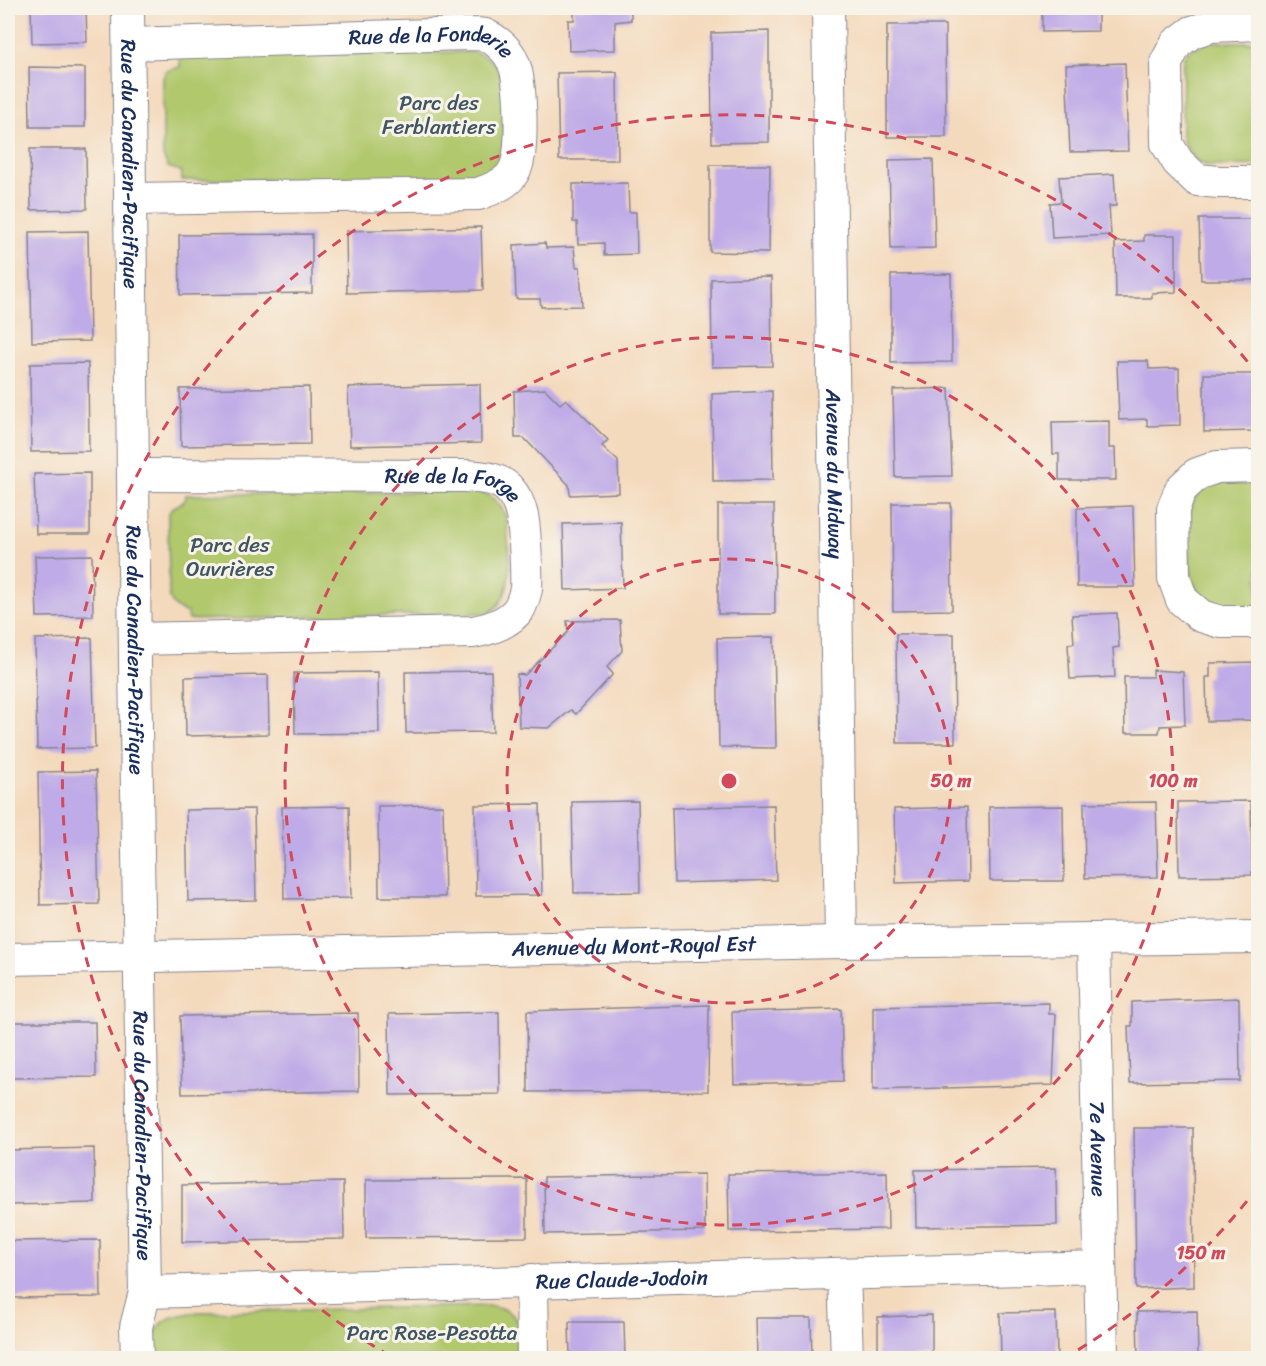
<svg xmlns="http://www.w3.org/2000/svg" width="1266" height="1366" viewBox="0 0 1266 1366" font-family="Sriracha,sans-serif">
<rect width="100%" height="100%" fill="#f7f3e8"/>
<filter id="ink" filterUnits="userSpaceOnUse"><feTurbulence type="fractalNoise" baseFrequency=".0167" numOctaves="2"/><feDisplacementMap in="SourceGraphic" scale="12" xChannelSelector="R" yChannelSelector="G"/><feConvolveMatrix kernelMatrix="1 2 1 2 8 2 1 2 1" color-interpolation-filters="sRGB"/></filter>
<filter id="wash" filterUnits="userSpaceOnUse"><feTurbulence type="fractalNoise" baseFrequency=".008" numOctaves="4" result="noise"/><feDisplacementMap in="SourceGraphic" scale="24" xChannelSelector="R" yChannelSelector="G"/><feGaussianBlur stdDeviation="1.35" result="paint"/><feColorMatrix in="noise" values="0 0 0 0 0 0 0 0 0 0 0 0 0 0 0 0 0 1.4 0 .05"/><feComposite in="paint" operator="in"/></filter>
<g filter="url(#wash)">
<rect width="100%" height="100%" fill="#f4dabd"/>
<!-- green -->
<g fill="#b1c86d" stroke="#667c66" stroke-width="1.5">
<polygon points="1208,42 1258,42 1258,165 1210,166 1200,163 1192,156 1182,139 1183,59 1188,51"/>
<path d="M472 52C510 60 503 94 503 125 503 134 506 149 501 157 494 171 477 177 462 179L182 180 181 171 168 167 163 156V78L166 71 180 67V56Z"/>
<path d="M1217 482H1258V606C1243 606 1226 608 1211 603 1183 592 1190 537 1190 512 1193 496 1202 488 1217 482Z"/>
<path d="M474 491C493 494 503 504 507 522 508 554 518 593 489 613L188 620V613C177 610 173 606 169 597L168 515 172 508 185 501 186 495Z"/>
<path d="M492 1306C523 1311 524 1333 516 1358H154C153 1319 162 1318 198 1312Z"/>
</g>
<g id="blocks">
<!-- building -->
<g fill="#bfabe7">
<polygon points="31,8 86,8 87,42 32,43"/>
<polygon points="186,8 239,8 239,10 187,10"/>
<polygon points="574,8 631,8 631,20 615,22 615,50 569,51 568,20 574,20"/>
<polygon points="1042,8 1098,8 1098,31 1042,32"/>
<polygon points="887,25 945,25 946,137 887,137"/>
<polygon points="769,31 769,142 712,143 711,33"/>
<polygon points="1125,63 1128,151 1070,152 1066,65"/>
<polygon points="29,67 85,68 85,127 30,127"/>
<polygon points="617,72 618,160 559,160 557,73"/>
<polygon points="30,149 86,149 87,209 31,210"/>
<polygon points="933,159 935,248 891,249 889,160"/>
<polygon points="710,165 770,165 769,253 710,252"/>
<polygon points="1114,174 1116,206 1109,206 1111,235 1052,238 1050,203 1061,202 1059,177"/>
<polygon points="628,183 629,212 636,212 637,254 604,255 604,243 578,244 577,222 573,222 573,184"/>
<polygon points="1199,219 1258,219 1258,280 1201,280"/>
<polygon points="481,227 483,290 347,293 346,231"/>
<polygon points="88,231 90,341 32,342 30,232"/>
<polygon points="312,234 312,293 180,295 179,235"/>
<polygon points="1144,235 1176,235 1176,292 1152,293 1152,298 1116,298 1115,242 1144,241"/>
<polygon points="545,243 546,248 574,247 576,267 580,267 582,306 541,307 540,299 516,299 514,245"/>
<polygon points="951,274 952,362 891,363 891,275"/>
<polygon points="771,277 772,366 712,367 711,279"/>
<polygon points="1117,361 1148,361 1149,369 1179,368 1180,425 1147,426 1147,419 1119,420"/>
<polygon points="88,363 89,451 31,452 30,364"/>
<polygon points="1204,374 1258,374 1258,431 1204,432"/>
<polygon points="480,384 481,443 350,446 348,387"/>
<polygon points="309,387 310,444 181,446 180,389"/>
<polygon points="949,388 952,476 895,477 893,390"/>
<polygon points="545,389 560,404 566,399 608,440 602,446 618,461 619,493 570,495 569,485 524,438 515,438 514,391"/>
<polygon points="772,391 773,480 713,481 712,394"/>
<polygon points="1109,421 1109,448 1115,448 1116,480 1059,480 1059,454 1053,454 1052,422"/>
<polygon points="90,473 90,534 36,534 34,474"/>
<polygon points="892,503 951,503 952,610 893,611"/>
<polygon points="718,505 774,505 775,614 718,614"/>
<polygon points="1133,506 1135,587 1077,587 1077,508"/>
<polygon points="621,522 623,588 565,590 563,524"/>
<polygon points="92,555 93,616 37,617 35,556"/>
<polygon points="1117,613 1119,647 1113,648 1115,677 1070,679 1068,644 1074,643 1072,615"/>
<polygon points="620,620 622,651 607,667 613,674 576,714 571,710 549,728 519,727 517,674 525,675 568,632 567,621"/>
<polygon points="896,634 954,634 955,743 897,743"/>
<polygon points="774,637 776,748 719,747 717,638"/>
<polygon points="92,638 95,748 37,749 35,639"/>
<polygon points="1258,662 1258,720 1207,721 1206,677 1210,677 1210,663"/>
<polygon points="1153,670 1183,672 1185,725 1160,726 1159,733 1125,733 1124,677 1153,677"/>
<polygon points="491,671 493,732 406,733 405,672"/>
<polygon points="378,672 379,733 295,734 294,673"/>
<polygon points="268,675 269,734 186,736 185,677"/>
<polygon points="96,771 99,904 40,905 38,772"/>
<polygon points="638,801 640,892 574,893 572,802"/>
<polygon points="1251,801 1252,875 1179,876 1178,802"/>
<polygon points="1156,802 1158,877 1085,878 1084,803"/>
<polygon points="540,804 542,895 476,896 475,805"/>
<polygon points="443,805 445,897 379,897 378,806"/>
<polygon points="774,805 776,880 674,883 672,808"/>
<polygon points="349,806 351,898 284,899 282,807"/>
<polygon points="1063,806 1064,881 990,881 989,807"/>
<polygon points="967,807 968,881 896,883 894,809"/>
<polygon points="254,809 256,900 188,901 186,810"/>
<polygon points="1239,998 1240,1081 1130,1083 1128,1026 1132,1026 1132,1002"/>
<polygon points="1049,1003 1049,1014 1056,1014 1053,1085 873,1090 873,1007"/>
<polygon points="709,1005 708,1091 528,1092 527,1011"/>
<polygon points="841,1009 843,1081 734,1084 732,1012"/>
<polygon points="499,1012 500,1094 390,1095 389,1014"/>
<polygon points="358,1013 359,1091 182,1094 180,1016"/>
<polygon points="8,1022 95,1022 96,1077 8,1078"/>
<polygon points="1134,1128 1193,1128 1194,1287 1136,1289"/>
<polygon points="94,1148 95,1203 8,1205 8,1150"/>
<polygon points="1056,1168 1057,1225 916,1227 915,1170"/>
<polygon points="887,1172 888,1229 729,1231 728,1174"/>
<polygon points="704,1174 705,1231 545,1234 544,1177"/>
<polygon points="527,1179 527,1237 366,1238 366,1180"/>
<polygon points="343,1182 344,1239 182,1242 182,1185"/>
<polygon points="100,1240 101,1297 8,1298 8,1241"/>
<polygon points="1197,1311 1198,1358 1138,1358 1137,1312"/>
<polygon points="1056,1312 1057,1358 1001,1358 1000,1313"/>
<polygon points="932,1315 932,1358 878,1358 878,1317"/>
<polygon points="756,1318 811,1318 812,1358 757,1358"/>
<polygon points="569,1322 624,1322 625,1358 570,1358"/>
</g>
</g>
</g>
<g filter="url(#ink)">
<use href="#blocks" fill-opacity="0" stroke="#88848e" stroke-width="1.5"/>
<g fill="none" stroke-linecap="round" stroke-linejoin="round">
<defs>
<g id="minor">
<path id="s1" d="M128 8 135 663 145 1292 136 1327 137 1358"/>
<path id="s2" d="M828 8 841 942"/>
<polyline points="1258,24 1212,26 1192,32 1176,44 1166,63 1167,144 1178,162 1197,180 1219,182 1258,182"/>
<path id="s3" d="M129 44 466 34C472 34 480 34 485 35 495 39 508 50 512 60 522 77 522 141 518 160 517 166 514 172 510 177 502 186 489 190 478 194L131 199"/>
<polyline points="1258,466 1217,467 1197,474 1181,489 1173,509 1174,578 1182,600 1201,616 1221,622 1258,622"/>
<path id="s4" d="M134 475 464 476C479 477 496 477 508 488 515 495 520 506 522 516 525 528 527 578 526 589 525 594 522 603 520 607 510 623 490 629 473 632L135 639"/>
<path id="s5" d="M1094 939 1102 1358"/>
<path id="s6" d="M8 959 841 942 1258 937"/>
<polyline points="844,1274 847,1358"/>
<polyline points="532,1280 533,1358"/>
<path id="s7" d="M145 1292 1100 1267"/>
</g>
</defs>
<!-- minor casing -->
<use href="#minor" stroke="#88848e" stroke-width="34"/>
<!-- minor -->
<use href="#minor" stroke="#fff" stroke-width="32"/>
</g>
</g>
<!-- distance rings -->
<g fill="none" stroke="#d1495b" stroke-width="3" stroke-dasharray="10 8">
<circle cx="729" cy="781" r="222"/>
<circle cx="729" cy="781" r="444"/>
<path d="M1258 1187A667 667 0 0 1 1068 1356M390 1356A667 667 0 1 1 1258 375"/>
</g>
<g text-anchor="middle" stroke-width="6" stroke-linejoin="round" paint-order="stroke">
<!-- street labels -->
<g font-size="21" fill="#1b2f5e" stroke="#f7f3e8">
<text dy="7" stroke="none"><textPath href="#s3" startOffset="304">Rue de la Fonderie</textPath></text>
<text dy="7" stroke="none"><textPath href="#s1" startOffset="156">Rue du Canadien-Pacifique</textPath></text>
<text dy="7" stroke="none"><textPath href="#s2" startOffset="466">Avenue du Midway</textPath></text>
<text dy="7" stroke="none"><textPath href="#s4" startOffset="321">Rue de la Forge</textPath></text>
<text dy="7" stroke="none"><textPath href="#s1" startOffset="642">Rue du Canadien-Pacifique</textPath></text>
<text dy="7" stroke="none"><textPath href="#s6" startOffset="626">Avenue du Mont-Royal Est</textPath></text>
<text dy="7" stroke="none"><textPath href="#s1" startOffset="1128">Rue du Canadien-Pacifique</textPath></text>
<text dy="7" stroke="none"><textPath href="#s5" startOffset="210">7e Avenue</textPath></text>
<text dy="7" stroke="none"><textPath href="#s7" startOffset="477">Rue Claude-Jodoin</textPath></text>
</g>
<!-- park labels -->
<g font-size="21" fill="#405562" stroke="#f7f3e8">
<text x="439" y="110">Parc des<tspan x="439" dy="24">Ferblantiers</tspan></text>
<text x="230" y="552">Parc des<tspan x="230" dy="24">Ouvrières</tspan></text>
<text x="432" y="1340">Parc Rose-Pesotta</text>
</g>
</g>
<circle cx="729" cy="781" r="9" fill="#d1495b" stroke="#f7f3e8" stroke-width="3"/>
<g font-size="18" text-anchor="middle" font-weight="bold" fill="#d1495b" stroke="#f7f3e8" stroke-width="6" stroke-linejoin="round" paint-order="stroke">
<text x="951" y="787">50 m</text>
<text x="1173" y="787">100 m</text>
<text x="1201" y="1259">150 m</text>
</g>
<!-- margin -->
<rect width="1266" height="1366" fill="none" stroke="#f7f3e8" stroke-width="30"/>
</svg>
